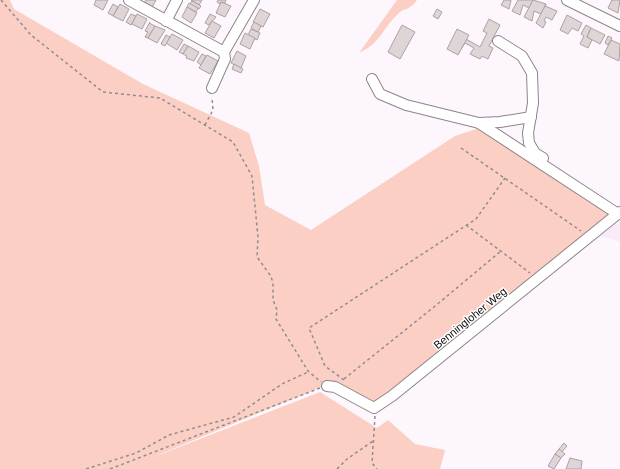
<svg xmlns="http://www.w3.org/2000/svg" width="620" height="469" viewBox="0 0 620 469" font-family="Arial,sans-serif">
<rect width="100%" height="100%" fill="#fef6fd"/>
<!-- built -->
<polygon fill="#faebf8" points="620,221 620,242 601,236"/>
<!-- green -->
<g fill="#fbcfc3">
<polygon points="0,0 10,0 14,9 143,84 249,133 259,166 265,205 311,230 455,136 482,127 613,214 381,400 368,402 336,381 146,460 320,392 377,428 388,420 415,444 445,450 440,469 0,469"/>
<path d="M397 0H417C408 12 404 7 398 14 382 29 381 43 359 53Z"/>
</g>
<!-- building -->
<g fill="#dfd4d6" stroke="#aca1a4">
<polygon points="96,0 108,0 103,10 94,5"/>
<polygon points="146,0 156,0 152,7 144,3"/>
<polygon points="191,0 202,0 199,5"/>
<polygon points="218,0 226,0 225,3 221,2 220,4 217,2"/>
<polygon points="504,0 511,0 509,9 501,5"/>
<polygon points="518,0 533,0 529,8 523,5 520,15 512,11"/>
<polygon points="533,0 546,4 541,14 534,11 532,21 524,17"/>
<polygon points="612,0 620,0 618,13 608,8"/>
<polygon points="192,1 201,6 199,9 190,4"/>
<polygon points="221,2 231,6 225,17 216,13"/>
<polygon points="189,3 198,8 196,12 187,7"/>
<polygon points="113,4 118,7 113,16 108,13"/>
<polygon points="120,4 129,9 123,21 113,16"/>
<polygon points="546,4 545,6 557,11 552,20 546,17 544,21 546,22 543,28 536,23"/>
<polygon points="187,7 197,13 191,23 182,17"/>
<polygon points="260,9 270,14 263,27 253,22"/>
<polygon points="437,9 442,12 438,19 433,16"/>
<polygon points="131,14 136,16 131,25 126,22"/>
<polygon points="137,14 147,19 142,29 132,24"/>
<polygon points="210,14 216,17 209,25 205,23"/>
<polygon points="567,15 582,23 578,31 572,28 568,34 560,30"/>
<polygon points="489,19 500,25 489,46 493,48 488,59 482,56 480,59 470,54 474,48 465,43 461,49 466,39 480,47 487,33 483,31"/>
<polygon points="212,21 221,26 214,38 205,33"/>
<polygon points="150,22 149,23 155,26 148,38 145,37 148,32 145,31"/>
<polygon points="254,22 261,26 258,32 251,28"/>
<polygon points="402,25 415,32 400,59 388,52"/>
<polygon points="586,25 591,28 587,37 592,40 588,48 580,44 584,36 581,34"/>
<polygon points="155,26 165,30 157,43 148,38"/>
<polygon points="591,28 605,35 600,44 587,37"/>
<polygon points="251,29 260,33 257,40 248,35"/>
<polygon points="457,29 469,35 458,55 447,49"/>
<polygon points="245,33 255,38 250,49 240,44"/>
<polygon points="172,34 183,40 177,50 166,43"/>
<polygon points="166,35 170,37 165,46 161,44"/>
<polygon points="608,36 612,38 608,45 605,43"/>
<polygon points="611,40 620,44 619,61 604,54"/>
<polygon points="184,44 188,46 183,54 179,52"/>
<polygon points="188,46 199,52 194,61 186,58 187,56 183,54"/>
<polygon points="237,51 246,56 241,68 231,63"/>
<polygon points="202,54 206,56 201,65 197,62"/>
<polygon points="207,55 218,61 210,74 199,68"/>
<polygon points="234,64 243,69 241,73 232,69"/>
<polygon points="564,443 567,446 562,452 559,449"/>
<polygon points="559,449 565,454 561,458 555,454"/>
<polygon points="555,454 561,458 554,469 548,466"/>
<polygon points="570,458 582,461 581,469 566,469"/>
</g>
<g fill="none" stroke-linecap="round" stroke-linejoin="round">
<defs>
<g id="minor">
<polyline points="129,0 224,52"/>
<polyline points="567,0 620,26"/>
<polyline points="166,21 177,0"/>
<polyline points="498,41 522,56 532,73 533,103 528,133 529,143 535,153 543,158"/>
<polyline points="372,79 380,94 406,105 479,123 618,214"/>
<polyline points="212,88 225,59 224,52 254,0"/>
<polyline points="479,123 500,122 531,117"/>
<polyline points="327,386 335,387 374,408 392,396 620,212"/>
</g>
</defs>
<!-- minor casing -->
<use href="#minor" stroke="#8d858c" stroke-width="12"/>
<!-- path -->
<g stroke="#928c91" stroke-width="1.5" stroke-dasharray="3 3" stroke-linecap="butt">
<polyline points="1,0 31,35 103,92 160,98 233,142 252,176 258,237 257,257 270,275 273,282 273,300 277,310 276,319 308,371 321,382"/>
<polyline points="205,125 213,110 212,97"/>
<polyline points="461,148 581,231"/>
<polyline points="466,225 530,273"/>
<polyline points="344,379 434,307 501,251"/>
<polyline points="344,380 325,366 309,328 476,219 505,178"/>
<polyline points="375,416 372,463 377,469"/>
<polyline points="86,469 136,453 169,435 234,417 282,384 308,372"/>
<polyline points="110,469 320,388"/>
<polyline points="337,469 347,459 373,441"/>
</g>
<!-- minor -->
<use href="#minor" stroke="#fff" stroke-width="10"/>
</g>
<g text-anchor="middle" stroke-width="3" stroke-linejoin="round" paint-order="stroke">
<!-- street labels -->
<g font-size="11" fill="#0f0c0e" stroke="#fff">
<text transform="translate(470 318) rotate(-39)" y="4">Benningloher Weg</text>
</g>
</g>
</svg>
